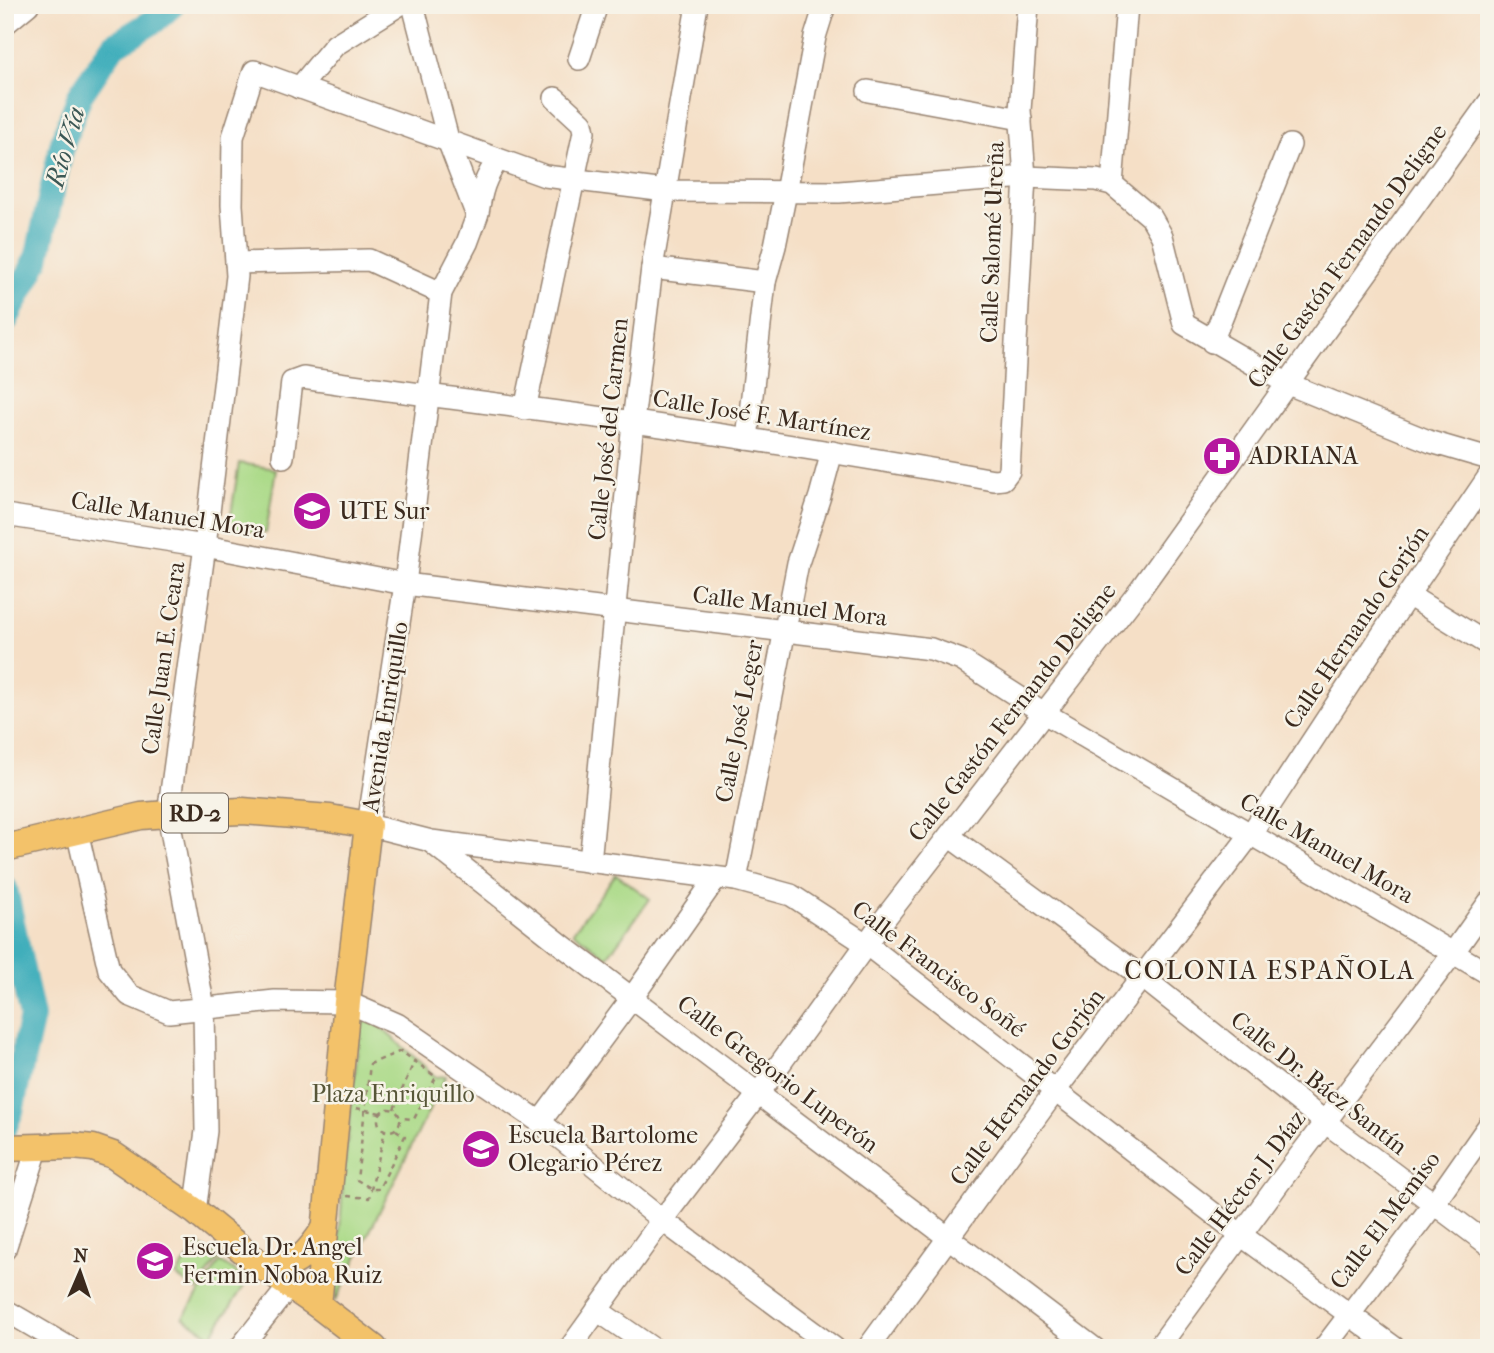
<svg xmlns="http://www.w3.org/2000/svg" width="1494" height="1353" viewBox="0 0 1494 1353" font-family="'IM FELL French Canon',serif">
<rect width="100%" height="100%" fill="#f7f3e8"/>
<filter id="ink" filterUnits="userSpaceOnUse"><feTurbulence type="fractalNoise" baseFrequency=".0143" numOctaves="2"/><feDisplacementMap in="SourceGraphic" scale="14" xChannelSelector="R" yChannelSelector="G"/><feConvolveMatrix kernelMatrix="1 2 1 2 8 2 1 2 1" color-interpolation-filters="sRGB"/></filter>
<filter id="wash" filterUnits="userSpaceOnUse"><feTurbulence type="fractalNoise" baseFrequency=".00686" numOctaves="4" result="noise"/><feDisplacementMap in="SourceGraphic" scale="28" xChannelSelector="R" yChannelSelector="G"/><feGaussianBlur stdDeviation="1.57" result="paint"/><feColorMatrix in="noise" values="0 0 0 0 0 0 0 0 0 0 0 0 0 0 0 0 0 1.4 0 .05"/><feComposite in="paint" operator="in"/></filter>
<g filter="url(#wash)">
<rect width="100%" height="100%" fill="#f5dfc6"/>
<!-- green -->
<g fill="#abda88" stroke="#738253" stroke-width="2">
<polygon points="239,463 276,469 266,533 229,527"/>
<polygon points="616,874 650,899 607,957 573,932"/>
<polygon points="361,1021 375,1022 436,1077 446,1076 335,1302 344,1169"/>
<polygon points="198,1244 219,1258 197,1290 176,1276"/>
<polygon points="220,1262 248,1280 211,1336 183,1317"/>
</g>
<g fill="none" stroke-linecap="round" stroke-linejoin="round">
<!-- river -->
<g stroke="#3faebb" stroke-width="26">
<polyline points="5,321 37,259 63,141 80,95 113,46 154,21 172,5"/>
<polyline points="5,889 32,1017 11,1111 5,1126"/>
</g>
</g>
</g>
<g filter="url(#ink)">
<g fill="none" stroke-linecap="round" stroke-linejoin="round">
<defs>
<g id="minor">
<polyline points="413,5 449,143 477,216 467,243 441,293 405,584 368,825 431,841 736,880 791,895 866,944 1241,1235 1395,1348"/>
<polyline points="5,24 28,5"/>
<polyline points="579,59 597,5"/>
<polyline points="299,88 335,45 399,5"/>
<polyline points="868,91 1021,119"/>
<polyline points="1112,184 1127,5"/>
<path d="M478 213C481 192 485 177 498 160"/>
<polyline points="236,263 369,260 441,293"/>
<polyline points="652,268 765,282"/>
<polyline points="1212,342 1290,145"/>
<polyline points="525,409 584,132 582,123 555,98"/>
<polyline points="747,439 765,282 775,246 786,192 815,37 825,5"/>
<path d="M283 457 292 382 303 378C413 394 524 407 634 422 754 439 875 459 994 480L1003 479 1009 471 1025 177 1020 110 1028 5"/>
<polyline points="5,515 205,546 405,584 931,649 961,660 1044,713 1489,974"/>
<polyline points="1408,595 1489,645"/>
<polyline points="77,831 109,970 129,995 169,1012 275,1001 347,1002 397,1024 540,1122 662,1220 834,1348"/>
<polyline points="949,836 1142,977 1325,1122 1489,1245"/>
<polyline points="431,842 563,946 1094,1348"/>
<polyline points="590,862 633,422 652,268 697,5"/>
<polyline points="736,880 798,563 820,496 832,452"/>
<polyline points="540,1122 632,998 716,878"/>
<polyline points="195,1211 206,1131 204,1008 168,814 205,546 237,276 232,205 233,137 254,71 545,176 666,191 839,192 1025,177 1096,180 1112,184 1151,217 1162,236 1184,324 1288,384 1431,442 1489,459"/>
<polyline points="5,1249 38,1146"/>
<polyline points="5,1310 70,1348"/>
<polyline points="597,1310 652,1348"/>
<polyline points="240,1348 290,1285"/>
<polyline points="570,1348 662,1220 759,1093 886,917 1141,588 1489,102"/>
<polyline points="868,1348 1055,1091 1251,834 1408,595 1489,476"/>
<polyline points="1158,1348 1279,1183 1453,953 1489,902"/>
<polyline points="1324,1348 1433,1205 1489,1125"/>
</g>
<g id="major">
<polyline points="5,848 141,816 168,814 243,811 330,818 368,825 347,1002 318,1305"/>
<polyline points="5,1148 73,1146 93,1148 113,1155 195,1211 267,1270 318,1305 374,1348"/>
<path d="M267 1270C298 1266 309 1253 325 1228"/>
</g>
</defs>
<!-- minor casing -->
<use href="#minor" stroke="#988472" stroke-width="24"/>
<!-- major casing -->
<use href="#major" stroke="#988472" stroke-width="29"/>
<!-- path -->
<g stroke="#988472" stroke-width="2.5" stroke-dasharray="5 5" stroke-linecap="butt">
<polyline points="356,1108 380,1113"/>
<circle cx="389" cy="1120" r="11"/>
<polyline points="394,1109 414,1062"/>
<polyline points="396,1130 405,1136 379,1189 372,1189 357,1180 370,1064 401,1051 436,1077 414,1119 400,1118"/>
<polyline points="347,1196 369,1198 385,1131"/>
</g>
<!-- minor -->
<use href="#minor" stroke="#fff" stroke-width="21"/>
<!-- major -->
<use href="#major" stroke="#f3c26a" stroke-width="26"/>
</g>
</g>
<!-- icons -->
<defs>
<symbol id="pharmacy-disc" viewBox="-11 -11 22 22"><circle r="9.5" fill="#b5179e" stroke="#f7f3e8"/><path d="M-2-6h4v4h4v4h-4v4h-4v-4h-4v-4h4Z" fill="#fff"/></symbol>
<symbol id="university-disc" viewBox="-11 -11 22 22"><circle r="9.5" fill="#b5179e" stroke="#f7f3e8"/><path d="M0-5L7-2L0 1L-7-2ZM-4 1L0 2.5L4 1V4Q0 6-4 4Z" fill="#fff"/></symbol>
<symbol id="school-disc" viewBox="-11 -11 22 22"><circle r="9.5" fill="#b5179e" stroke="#f7f3e8"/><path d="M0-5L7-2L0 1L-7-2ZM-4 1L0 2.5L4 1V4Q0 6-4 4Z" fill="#fff"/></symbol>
</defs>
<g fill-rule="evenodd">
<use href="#pharmacy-disc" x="1200" y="434" width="44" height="44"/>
<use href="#university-disc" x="290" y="489" width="44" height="44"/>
<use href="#school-disc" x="459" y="1127" width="44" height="44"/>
<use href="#school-disc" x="133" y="1239" width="44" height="44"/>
</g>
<g text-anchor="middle" stroke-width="5" stroke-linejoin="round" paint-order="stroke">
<!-- shield labels -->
<rect fill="#f7f3e8" stroke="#73665b" stroke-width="2" x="162" y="793.5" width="66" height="39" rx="5"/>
<g font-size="23" font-weight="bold" fill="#3b2a1e">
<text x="195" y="821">RD-2</text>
</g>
<!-- street labels -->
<g font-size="24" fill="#3b2a1e" stroke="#f7f3e8">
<text transform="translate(992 242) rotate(-88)" y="8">Calle Salomé Ureña</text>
<text transform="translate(1347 256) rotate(-54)" y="8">Calle Gastón Fernando Deligne</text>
<text transform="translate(762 415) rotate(9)" y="8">Calle José F. Martínez</text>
<text transform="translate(608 429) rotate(-84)" y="8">Calle José del Carmen</text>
<text transform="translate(168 515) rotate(9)" y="8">Calle Manuel Mora</text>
<text transform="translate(790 606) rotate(7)" y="8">Calle Manuel Mora</text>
<text transform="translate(1356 627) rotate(-56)" y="8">Calle Hernando Gorjón</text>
<text transform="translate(163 658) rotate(-82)" y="8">Calle Juan E. Ceara</text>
<text transform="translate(1012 712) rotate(-52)" y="8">Calle Gastón Fernando Deligne</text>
<text transform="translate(385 717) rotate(-81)" y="8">Avenida Enriquillo</text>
<text transform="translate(739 721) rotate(-79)" y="8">Calle José Leger</text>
<text transform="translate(1327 848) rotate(30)" y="8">Calle Manuel Mora</text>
<text transform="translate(939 969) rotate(37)" y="8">Calle Francisco Soñé</text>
<text transform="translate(778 1074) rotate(37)" y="8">Calle Gregorio Luperón</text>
<text transform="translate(1319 1083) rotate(38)" y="8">Calle Dr. Báez Santín</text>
<text transform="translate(1027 1087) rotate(-53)" y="8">Calle Hernando Gorjón</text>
<text transform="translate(1240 1193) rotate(-53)" y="8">Calle Héctor J. Díaz</text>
<text transform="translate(1385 1220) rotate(-53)" y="8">Calle El Memiso</text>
</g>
<!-- poi labels -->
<g font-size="24" fill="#3b2a1e" stroke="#f7f3e8" text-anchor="start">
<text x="1249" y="464">ADRIANA</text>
<text x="339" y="519">UTE Sur</text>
<text x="508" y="1143">Escuela Bartolome<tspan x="508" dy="28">Olegario Pérez</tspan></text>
<text x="182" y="1255">Escuela Dr. Angel<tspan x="182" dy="28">Fermin Noboa Ruiz</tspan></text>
</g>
<!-- park labels -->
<g font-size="24" fill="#575638" stroke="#f7f3e8">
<text x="393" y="1102">Plaza Enriquillo</text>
</g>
<!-- water labels -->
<g font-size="26" font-style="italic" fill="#3c5855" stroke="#f7f3e8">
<text transform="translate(65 147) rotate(-74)" y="9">Río Vía</text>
</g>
<!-- neighbourhood labels -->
<g font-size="26" letter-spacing="2" fill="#3b2a1e" stroke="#f7f3e8">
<text x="1270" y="979">COLONIA ESPAÑOLA</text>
</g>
</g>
<!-- margin -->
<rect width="1494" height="1353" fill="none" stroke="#f7f3e8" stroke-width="28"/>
<!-- north arrow -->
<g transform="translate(80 1272) rotate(2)" stroke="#f7f3e8" stroke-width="5" paint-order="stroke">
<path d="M0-5L12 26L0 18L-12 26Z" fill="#3b2a1e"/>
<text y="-10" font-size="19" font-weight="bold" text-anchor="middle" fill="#3b2a1e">N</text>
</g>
</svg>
